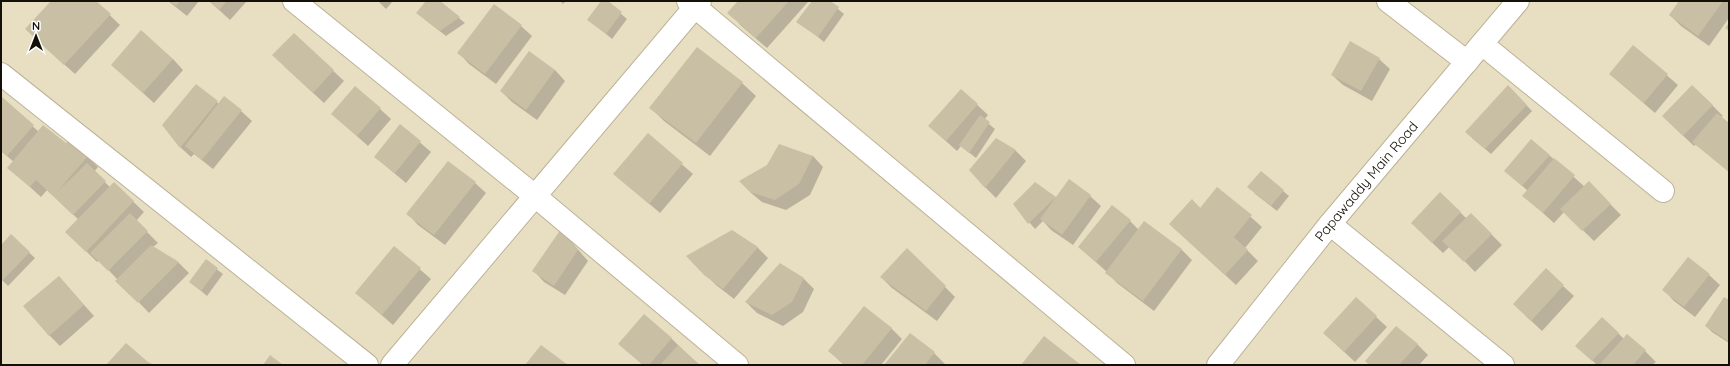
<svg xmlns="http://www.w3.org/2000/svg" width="1730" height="366" viewBox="0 0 1730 366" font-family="Quicksand,sans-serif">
<rect width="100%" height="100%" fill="#e8dec2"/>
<!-- shadow -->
<g fill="#0003">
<polygon points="52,1 95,1 120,25 75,74 37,40"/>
<polygon points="168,1 199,1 187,16"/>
<polygon points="209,1 247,1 230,20"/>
<polygon points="378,1 393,1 386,9"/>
<polygon points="427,1 438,1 465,23 446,36 424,19"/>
<polygon points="560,1 566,1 563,4"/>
<polygon points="602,1 606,1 627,19 612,39 588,19"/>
<polygon points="739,1 808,1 808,2 767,48 739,24"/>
<polygon points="813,1 828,1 844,14 824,42 798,21"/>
<polygon points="1680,1 1729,1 1729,18 1709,46 1681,26 1670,15"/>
<polygon points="521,26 532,36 496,84 469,64 459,53"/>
<polygon points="294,34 344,81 324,103 284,66"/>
<polygon points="1633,46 1678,85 1655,113 1610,74"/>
<polygon points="697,48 742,83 756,96 710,156 664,121 651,108"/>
<polygon points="173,59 183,70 154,103 123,75"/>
<polygon points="1379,59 1390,69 1372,101 1343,85 1332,75"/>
<polygon points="555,70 565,81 537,120 512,102 501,91"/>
<polygon points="196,85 219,104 241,111 252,121 213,169 194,154 191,157 180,147"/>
<polygon points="1508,86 1532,111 1491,154 1472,138"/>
<polygon points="961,90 988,115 984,120 995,129 976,158 961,146 957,151 929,126"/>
<polygon points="2,99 39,132 66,145 70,141 87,157 98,167 94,172 110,187 114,183 144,212 136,221 158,243 153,247 179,263 189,273 149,313 99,260 97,262 67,232 79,220 47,190 41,197 9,168 14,162 1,151 1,101"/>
<polygon points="1712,105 1723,116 1721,117 1729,124 1729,172 1696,144 1694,146 1674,127"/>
<polygon points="380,109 391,119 368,146 332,114"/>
<polygon points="401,126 431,152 406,183 375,157"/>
<polygon points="648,135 693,174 660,213 615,174"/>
<polygon points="996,139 1016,151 1026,161 996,198 985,187"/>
<polygon points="1549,155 1585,187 1589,183 1621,215 1594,241 1564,212 1554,223 1524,196 1528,191 1511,176"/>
<polygon points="813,156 823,167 810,195 786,210 762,202 750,192"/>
<polygon points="475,183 486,193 445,245 418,225 408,214"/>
<polygon points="1035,183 1056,198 1090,196 1101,206 1073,245 1051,230 1043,221 1035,229 1014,204"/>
<polygon points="1218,188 1262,227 1245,248 1258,261 1236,285 1170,224 1192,200 1201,209"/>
<polygon points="1283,191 1289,196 1277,211 1254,193"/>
<polygon points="1440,193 1466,218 1471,214 1502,245 1475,272 1450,246 1443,253 1423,234"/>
<polygon points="1130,221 1139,230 1145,222 1182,250 1192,260 1154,311 1117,283 1107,272 1079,247"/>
<polygon points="561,230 588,261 565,295 544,282 534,271"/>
<polygon points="732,231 758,248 768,258 734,299 716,285 705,274"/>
<polygon points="11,236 35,258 8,286 1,279 1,247"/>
<polygon points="394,247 431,279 393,325 356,293"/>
<polygon points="907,249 955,297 937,321 892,288 881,277"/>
<polygon points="206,261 223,274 207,296 191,282"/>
<polygon points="780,264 804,279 814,289 803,312 783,326 757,313 746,302"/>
<polygon points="1709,275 1720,285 1695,317 1674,301 1664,290"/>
<polygon points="59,277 94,316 60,346 49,335"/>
<polygon points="1563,286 1574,296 1542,331 1525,315"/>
<polygon points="1724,298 1729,301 1729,343 1712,332 1706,326"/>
<polygon points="1376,317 1387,327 1355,362 1324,333"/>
<polygon points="891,328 902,339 881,365 844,365 829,351"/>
<polygon points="1618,333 1624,339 1645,351 1656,362 1652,365 1597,365 1577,346"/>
<polygon points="671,338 698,365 643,365 620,344"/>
<polygon points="1417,344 1428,355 1419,365 1370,365"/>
<polygon points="934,353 945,364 944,365 885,365"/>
</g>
<!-- building -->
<g fill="#c9bfa4">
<polygon points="51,1 96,1 111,14 64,65 25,29"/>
<polygon points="169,1 180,1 176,6"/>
<polygon points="209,1 227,1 219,10"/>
<polygon points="426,1 440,1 460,17 440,31 416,13"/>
<polygon points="601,1 608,1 622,12 606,34 587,20"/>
<polygon points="738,1 789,1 756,38 727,13"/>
<polygon points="812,1 830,1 839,7 818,37 796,22"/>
<polygon points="1679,1 1723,1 1698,36 1669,15"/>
<polygon points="494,4 522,25 485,74 457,53"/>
<polygon points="1729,23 1729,31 1725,28"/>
<polygon points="141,30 173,59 143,93 111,65"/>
<polygon points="294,33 334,70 313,93 272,55"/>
<polygon points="1350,41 1380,58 1361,91 1331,75"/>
<polygon points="1633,45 1668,74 1644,103 1609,74"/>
<polygon points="697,47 743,82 696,143 649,108"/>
<polygon points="529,51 555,70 526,110 500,91"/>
<polygon points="196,84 218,101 180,148 162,125"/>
<polygon points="1508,85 1527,105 1485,149 1465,132"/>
<polygon points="1692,85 1713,105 1683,136 1662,116"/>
<polygon points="355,86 381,108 357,136 331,114"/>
<polygon points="961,89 978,104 946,141 928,126"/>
<polygon points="224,96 242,110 202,160 185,146"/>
<polygon points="2,97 34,125 7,156 1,151 1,99"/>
<polygon points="1717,113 1729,123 1729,172 1692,142"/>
<polygon points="980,115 990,122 969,153 959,145"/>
<polygon points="400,124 421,141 395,173 374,157"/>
<polygon points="43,125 66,143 70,140 88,156 57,192 87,163 106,181 73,215 36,180 30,187 7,168"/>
<polygon points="648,133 683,163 649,204 613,174"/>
<polygon points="996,138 1016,150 985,188 969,170"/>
<polygon points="1531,139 1550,155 1522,186 1504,171"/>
<polygon points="779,144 813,156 799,184 775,200 750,192 739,181 767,165"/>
<polygon points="1554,158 1575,175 1543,213 1522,196"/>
<polygon points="448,161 476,182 434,235 406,214"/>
<polygon points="1261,171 1284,190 1271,206 1247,187"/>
<polygon points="1069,179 1091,195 1062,235 1040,219 1056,197 1028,224 1013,204 1035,182 1056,197"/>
<polygon points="1589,181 1611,204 1582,231 1560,209"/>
<polygon points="114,182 134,201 86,252 65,232"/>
<polygon points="1217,187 1252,215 1234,237 1248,250 1225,275 1169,224 1192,199 1200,208"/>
<polygon points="1440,192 1461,212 1432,243 1411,223"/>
<polygon points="1112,205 1131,220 1096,262 1078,247"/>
<polygon points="130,213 148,231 108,271 90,253"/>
<polygon points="1471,213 1492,234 1464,262 1442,241"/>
<polygon points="1144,221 1182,249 1143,301 1105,273"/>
<polygon points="561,229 578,250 554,286 532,271"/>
<polygon points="732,230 758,247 723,289 704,275 686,256"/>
<polygon points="11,234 30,252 2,281 1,245"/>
<polygon points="151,245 179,262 138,303 115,281"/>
<polygon points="394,246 421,268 382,315 355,293"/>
<polygon points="907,248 946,286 926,311 880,277"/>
<polygon points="1688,257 1710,274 1684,307 1662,290"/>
<polygon points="206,259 218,268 201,291 189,282"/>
<polygon points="780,263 804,278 792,302 772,315 745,302"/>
<polygon points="1546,268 1564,285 1531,321 1513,304"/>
<polygon points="59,276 84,305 49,336 23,306"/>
<polygon points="1356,297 1377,316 1344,352 1323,333"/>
<polygon points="1724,297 1729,300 1728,341 1705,326"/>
<polygon points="864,306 892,328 862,365 845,365 828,351"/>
<polygon points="644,314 672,338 649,365 643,365 618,344"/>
<polygon points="1602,317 1619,333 1592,361 1575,346"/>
<polygon points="1396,326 1418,344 1399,365 1369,365 1365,361"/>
<polygon points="910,333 935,352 925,365 884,365"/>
<polygon points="1627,334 1646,350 1633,365 1599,365"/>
<polygon points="1044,336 1081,365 1021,365"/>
<polygon points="126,343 148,362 154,365 106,365"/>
<polygon points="541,345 568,365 525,365"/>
<polygon points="678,345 700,365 660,365"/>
<polygon points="270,355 283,365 263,365"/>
</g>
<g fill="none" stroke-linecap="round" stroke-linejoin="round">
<defs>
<g id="street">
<polyline points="294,1 535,196 737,365"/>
<polyline points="688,1 1124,365"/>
<polyline points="1388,1 1467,62"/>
<polyline points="1482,44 1663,191"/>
<polyline points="1,74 367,365"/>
<polyline points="1330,224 1503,365"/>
<polyline points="392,365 700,1"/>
<path id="s1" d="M1218 365 1330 224 1518 1"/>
</g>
</defs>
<!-- street casing -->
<use href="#street" stroke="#bcb297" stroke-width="24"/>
<!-- street -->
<use href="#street" stroke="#fff" stroke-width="22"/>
</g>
<g text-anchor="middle" stroke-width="4" stroke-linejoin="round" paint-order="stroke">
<!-- street labels -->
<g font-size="14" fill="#141007" stroke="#fff">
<text dy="5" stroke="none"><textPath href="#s1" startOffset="236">Papawaddy Main Road</textPath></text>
</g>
</g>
<!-- border -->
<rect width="1730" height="366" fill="none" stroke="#141007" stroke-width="4"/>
<!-- north arrow -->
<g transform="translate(36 36)" stroke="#ffffff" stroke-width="3" paint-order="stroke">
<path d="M0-3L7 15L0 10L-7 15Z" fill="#141007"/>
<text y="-6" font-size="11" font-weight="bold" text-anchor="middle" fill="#141007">N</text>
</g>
</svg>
